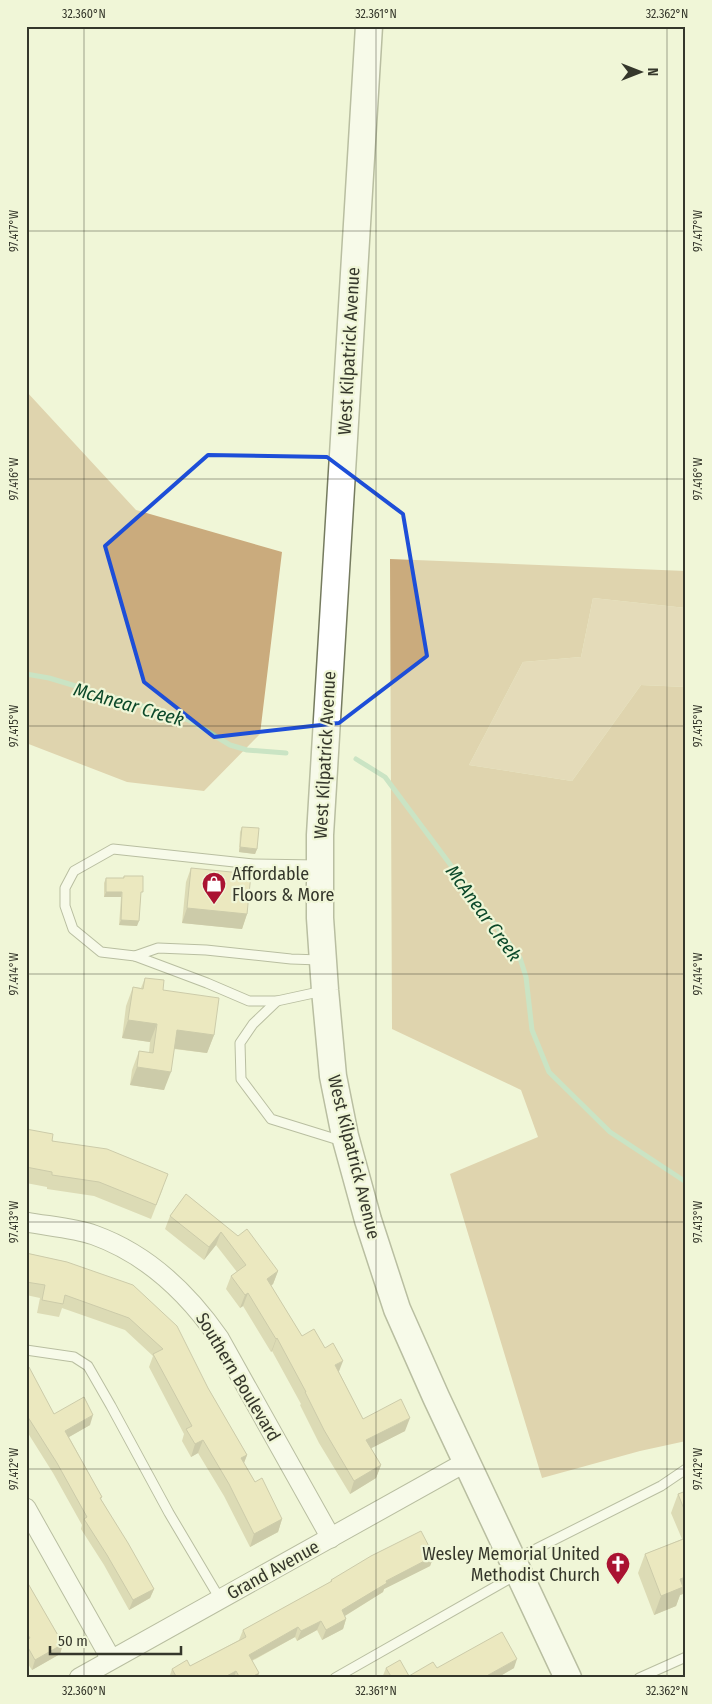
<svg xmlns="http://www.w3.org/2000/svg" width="712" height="1704" viewBox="0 0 712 1704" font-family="'Fira Sans Condensed',sans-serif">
<rect width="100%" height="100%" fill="#f0f6d7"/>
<!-- green -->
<polygon fill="#d5bb96" points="593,598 686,608 686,687 641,685 572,781 469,765 523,662 581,657"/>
<!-- forest -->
<g fill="#caab7d">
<polygon points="26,391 136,510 282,552 260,734 204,791 127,782 26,743"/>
<polygon points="390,559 686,571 686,608 593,598 581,657 523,662 469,765 572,781 641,685 686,687 686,1441 640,1451 542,1478 450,1174 538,1137 521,1090 392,1029"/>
</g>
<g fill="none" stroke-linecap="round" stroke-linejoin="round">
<!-- stream -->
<g stroke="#9bcead" stroke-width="5">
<polyline points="26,674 49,678 189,720 230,745 247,750 286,753"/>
<polyline points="356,759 385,777 520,958 526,977 532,1030 549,1072 610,1132 686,1182"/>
</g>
<defs>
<g id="lane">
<polyline points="318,865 253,864 113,849 74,871 65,888 65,906 73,929 101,952 135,956 158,948 206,950 291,959 320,960"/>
<polyline points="135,956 207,983 249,1001 277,1001 323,991"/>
<polyline points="277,1001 253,1024 240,1043 241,1079 271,1119 342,1141"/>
<polyline points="26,1350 74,1357 88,1366 111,1406 169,1513 220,1599"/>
<polyline points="514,1560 661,1486 686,1469"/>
<polyline points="335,1678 516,1575"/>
<polyline points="639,1678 686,1657"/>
</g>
<g id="street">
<path d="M26 1222C47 1226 75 1228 94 1235 147 1254 187 1292 219 1338L331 1538"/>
<polyline points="26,1508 111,1659"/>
<polyline points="79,1678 466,1462"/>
</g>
<polyline id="secondary" points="369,26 320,835 320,918 325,990 333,1076 345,1136 368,1220 397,1309 436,1397 568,1678"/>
</defs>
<!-- lane casing -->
<use href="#lane" stroke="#757b5f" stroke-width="11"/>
<!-- street casing -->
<use href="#street" stroke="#757b5f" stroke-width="21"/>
<!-- secondary casing -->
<use href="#secondary" stroke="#757b5f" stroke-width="29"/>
<!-- lane -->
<use href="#lane" stroke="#fff" stroke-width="9"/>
<!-- street -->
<use href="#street" stroke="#fff" stroke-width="19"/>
<!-- secondary -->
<use href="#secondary" stroke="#fff" stroke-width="26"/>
</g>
<!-- wall -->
<g fill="#c4ba8c">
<polygon points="242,827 257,849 255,854 239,852 240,832"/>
<polygon points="191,868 247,914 242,929 182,923 186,882"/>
<polygon points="124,876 141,897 137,926 119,925 121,897 104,897 104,883 106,878 123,878"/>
<polygon points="145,978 163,990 214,1035 207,1053 174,1049 164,1090 130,1085 132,1070 139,1051 149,1053 150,1042 122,1038 126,1006 133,987 141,988"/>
<polygon points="26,1129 163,1188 151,1219 94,1196 47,1189 47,1187 26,1183"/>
<polygon points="186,1194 278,1271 273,1284 271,1286 302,1336 325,1348 339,1372 363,1419 405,1431 371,1448 381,1465 376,1478 350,1494 319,1443 300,1405 301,1404 272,1351 271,1352 243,1306 240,1308 226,1289 231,1276 237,1272 216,1245 204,1260 165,1229 170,1216"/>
<polygon points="26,1253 67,1262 208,1388 247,1455 244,1463 255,1482 282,1519 278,1532 250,1547 224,1496 198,1453 191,1457 182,1441 184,1434 149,1367 153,1356 125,1330 62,1308 59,1317 37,1313 40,1298 26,1295"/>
<polygon points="26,1369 54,1414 90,1425 69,1437 102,1497 101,1499 154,1589 150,1598 129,1610 104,1565 81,1529 82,1525 53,1473 26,1430"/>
<polygon points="686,1491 686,1593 680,1595 676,1606 654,1615 638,1573 645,1554 682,1539 671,1513 678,1494"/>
<polygon points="434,1556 430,1566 384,1589 383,1592 345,1616 346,1619 343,1629 322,1640 317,1630 297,1641 295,1637 252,1661 259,1673 257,1678 169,1678 172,1669 190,1666 239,1640 243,1630 330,1582 331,1580"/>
<polygon points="26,1580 63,1644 60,1654 32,1670 26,1661"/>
<polygon points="386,1668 409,1676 437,1668 514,1668 497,1678 382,1678"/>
</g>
<!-- shaded-wall -->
<g fill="#a09772">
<polygon points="240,847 257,849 255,854 239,852"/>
<polygon points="106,892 122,892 121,897 104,897"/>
<polygon points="187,908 247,914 242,929 182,923"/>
<polygon points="121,920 139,921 137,926 119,925"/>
<polygon points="128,1020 157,1024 150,1042 122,1038"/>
<polygon points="177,1030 214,1035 207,1053 170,1048"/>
<polygon points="137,1067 171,1072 164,1090 130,1085"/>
<polygon points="221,1232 216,1245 204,1260 209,1247"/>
<polygon points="278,1271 273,1284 262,1292 267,1279"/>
<polygon points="248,1293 243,1306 240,1308 245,1295"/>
<polygon points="277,1338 272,1351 271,1352 276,1339"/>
<polygon points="343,1361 338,1374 335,1365"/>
<polygon points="93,1415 90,1425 62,1441 65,1431"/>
<polygon points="410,1418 405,1431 362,1453 366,1440"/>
<polygon points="203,1440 198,1453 191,1457 195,1444"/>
<polygon points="247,1455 242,1468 241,1458"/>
<polygon points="381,1465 376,1478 350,1494 354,1481"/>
<polygon points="282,1519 278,1532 250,1547 254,1534"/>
<polygon points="434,1556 430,1566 384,1589 383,1592 338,1620 342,1610 386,1581"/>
<polygon points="686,1577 686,1593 680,1595 676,1606 654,1615 661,1596 680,1579"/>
<polygon points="154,1589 150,1598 129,1610 133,1600"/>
<polygon points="346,1619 343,1629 322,1640 326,1630"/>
<polygon points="321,1621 317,1630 297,1641 301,1631"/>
<polygon points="298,1627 295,1637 245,1664 249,1655"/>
<polygon points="63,1644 60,1654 32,1670 35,1660"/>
<polygon points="517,1659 514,1668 497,1678 483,1678"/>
<polygon points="236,1671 234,1678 223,1678"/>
<polygon points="259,1673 257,1678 250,1678"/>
</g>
<!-- building -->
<g fill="#e4d8a3" stroke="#a09772">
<polygon points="242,827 259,828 257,849 240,847"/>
<polygon points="191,868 251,874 247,914 187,908"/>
<polygon points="124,876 143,876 143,892 141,892 139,921 121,920 122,892 106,892 106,878 124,878"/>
<polygon points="145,978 164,980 163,990 219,998 214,1035 177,1030 171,1072 137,1067 139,1051 153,1053 157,1024 128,1020 133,987 143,989"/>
<polygon points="26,1129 53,1134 52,1141 107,1149 168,1174 156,1205 99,1182 52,1175 52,1172 26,1167"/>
<polygon points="186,1194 238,1236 247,1229 278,1271 267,1279 302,1336 314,1329 325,1348 333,1343 343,1361 335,1365 363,1419 401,1399 410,1418 366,1440 381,1465 354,1481 324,1430 305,1392 306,1392 277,1338 276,1339 248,1293 245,1295 231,1276 246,1265 221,1232 209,1247 170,1216"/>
<polygon points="26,1253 67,1262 133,1285 177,1326 208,1388 247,1455 241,1458 255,1482 262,1478 282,1519 254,1534 229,1484 203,1440 195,1444 186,1429 192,1426 153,1354 163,1349 129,1318 65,1295 63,1304 42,1300 45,1285 26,1282"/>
<polygon points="29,1367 54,1414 84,1397 93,1415 65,1431 102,1497 100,1498 128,1543 154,1589 133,1600 107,1555 84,1519 87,1517 57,1463 26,1414 26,1369"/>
<polygon points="686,1491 686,1514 678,1494"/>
<polygon points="421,1531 434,1556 386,1581 387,1583 342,1610 346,1619 326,1630 321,1621 301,1631 298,1627 249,1655 259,1673 250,1678 240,1678 236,1671 223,1678 177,1678 172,1669 187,1660 190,1666 246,1637 243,1630 332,1581 331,1580 371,1556"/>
<polygon points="686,1538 686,1577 680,1579 683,1587 661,1596 645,1554"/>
<polygon points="26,1580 63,1644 35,1660 26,1644 26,1641 30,1638 26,1632"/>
<polygon points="502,1632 517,1659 483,1678 392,1678 386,1668 400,1660 409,1676 433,1662 437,1668"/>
</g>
<!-- marked area -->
<path d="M0 0H712V1704H0ZM208 455 327 457 403 514 427 656 339 723 214 737 144 682 105 546Z" fill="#f0f6d7" fill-opacity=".55" fill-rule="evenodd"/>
<path fill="none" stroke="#1d4ed8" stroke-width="4" stroke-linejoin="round" d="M208 455 327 457 403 514 427 656 339 723 214 737 144 682 105 546Z"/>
<!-- ticks -->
<path fill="none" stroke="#35372b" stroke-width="1" stroke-opacity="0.45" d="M84 26V1678M376 26V1678M667 26V1678M26 231H686M26 479H686M26 726H686M26 974H686M26 1222H686M26 1469H686"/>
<!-- icons -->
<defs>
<symbol id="shop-pin" viewBox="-11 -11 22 30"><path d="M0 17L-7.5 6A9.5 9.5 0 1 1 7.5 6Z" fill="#aa1332" stroke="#f0f6d7"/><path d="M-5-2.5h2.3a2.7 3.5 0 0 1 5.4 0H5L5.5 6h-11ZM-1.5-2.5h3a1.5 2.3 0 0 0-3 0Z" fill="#fff"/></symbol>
<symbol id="church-pin" viewBox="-11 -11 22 30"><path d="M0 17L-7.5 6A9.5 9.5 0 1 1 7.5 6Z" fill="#aa1332" stroke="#f0f6d7"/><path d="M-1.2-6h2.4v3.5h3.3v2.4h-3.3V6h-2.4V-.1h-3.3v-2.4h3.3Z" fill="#fff"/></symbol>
</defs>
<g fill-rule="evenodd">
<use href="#shop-pin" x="200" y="870" width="28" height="38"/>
<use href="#church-pin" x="604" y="1550" width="28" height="38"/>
</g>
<g text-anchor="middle" stroke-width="4.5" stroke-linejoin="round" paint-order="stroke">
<!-- street labels -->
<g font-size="18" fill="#35372b" stroke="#f0f6d7">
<text transform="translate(349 351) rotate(-87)" y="6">West Kilpatrick Avenue</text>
<text transform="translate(325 755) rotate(-87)" y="6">West Kilpatrick Avenue</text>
<text transform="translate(354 1157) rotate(76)" y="6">West Kilpatrick Avenue</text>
<text transform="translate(238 1377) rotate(59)" y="6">Southern Boulevard</text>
<text transform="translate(273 1570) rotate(-29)" y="6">Grand Avenue</text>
</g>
<!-- poi labels -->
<g font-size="18" fill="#35372b" stroke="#f0f6d7" text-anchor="start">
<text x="232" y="880">Affordable<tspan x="232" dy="21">Floors &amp; More</tspan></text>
<text x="600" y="1560" text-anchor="end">Wesley Memorial United<tspan x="600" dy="21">Methodist Church</tspan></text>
</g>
<!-- water labels -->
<g font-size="19" font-style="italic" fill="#0c492a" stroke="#f0f6d7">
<text transform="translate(129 704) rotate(16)" y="7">McAnear Creek</text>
<text transform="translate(484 913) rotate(54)" y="7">McAnear Creek</text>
</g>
</g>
<!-- border -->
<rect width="712" height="1704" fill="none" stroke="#f0f6d7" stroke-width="55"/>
<!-- north arrow -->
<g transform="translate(640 72) rotate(90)" stroke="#f0f6d7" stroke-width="4" paint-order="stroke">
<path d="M0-4L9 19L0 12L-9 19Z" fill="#35372b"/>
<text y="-8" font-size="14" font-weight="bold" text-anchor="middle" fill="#35372b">N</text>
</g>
<!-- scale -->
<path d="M50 1646v8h131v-8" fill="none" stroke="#35372b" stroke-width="2.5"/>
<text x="58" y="1646" font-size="15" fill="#35372b" stroke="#f0f6d7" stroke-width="4" paint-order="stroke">50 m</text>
<rect x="28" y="28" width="656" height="1648" fill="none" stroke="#35372b" stroke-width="2"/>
<g font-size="12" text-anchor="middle" fill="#35372b">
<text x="84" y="18">32.360°N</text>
<text x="376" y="18">32.361°N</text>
<text x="667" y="18">32.362°N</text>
<text transform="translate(698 231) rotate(-90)" y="4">97.417°W</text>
<text transform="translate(14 231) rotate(-90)" y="4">97.417°W</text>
<text transform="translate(14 479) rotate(-90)" y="4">97.416°W</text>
<text transform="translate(698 479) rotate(-90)" y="4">97.416°W</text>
<text transform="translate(698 726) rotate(-90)" y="4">97.415°W</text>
<text transform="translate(14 726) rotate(-90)" y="4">97.415°W</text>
<text transform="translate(14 974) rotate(-90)" y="4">97.414°W</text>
<text transform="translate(698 974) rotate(-90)" y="4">97.414°W</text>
<text transform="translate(698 1222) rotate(-90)" y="4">97.413°W</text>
<text transform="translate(14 1222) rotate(-90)" y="4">97.413°W</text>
<text transform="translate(698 1469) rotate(-90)" y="4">97.412°W</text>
<text transform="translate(14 1469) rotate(-90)" y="4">97.412°W</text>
<text x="84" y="1695">32.360°N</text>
<text x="376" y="1695">32.361°N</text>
<text x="667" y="1695">32.362°N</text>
</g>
</svg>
